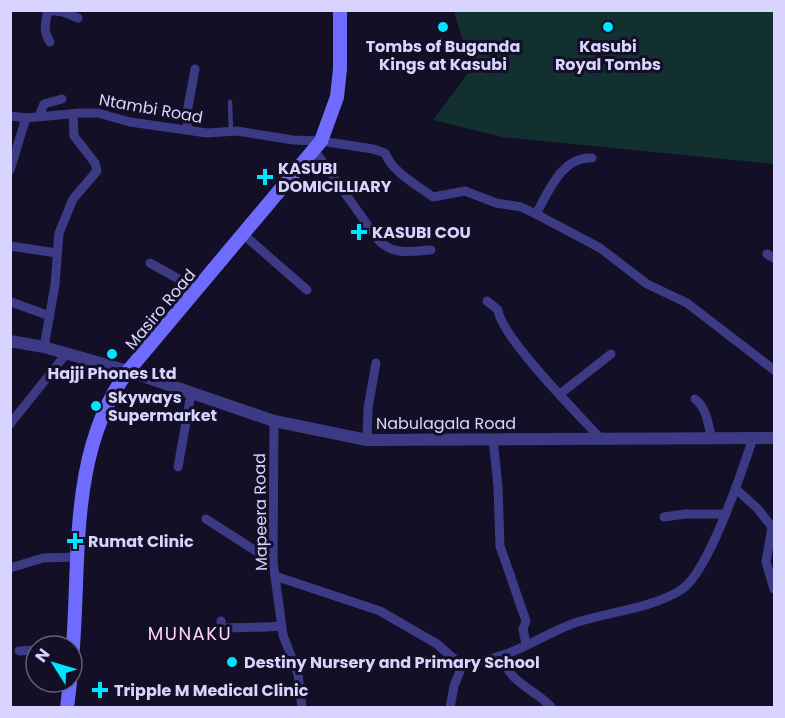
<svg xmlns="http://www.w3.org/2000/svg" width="785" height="718" viewBox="0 0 785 718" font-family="Poppins,sans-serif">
<rect width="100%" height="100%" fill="#130f26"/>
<!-- grass -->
<polygon fill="#12302f" points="454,11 774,11 774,164 502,137 433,120 471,69"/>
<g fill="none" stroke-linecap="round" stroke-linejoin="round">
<!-- service -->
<polyline stroke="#3d3a85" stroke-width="4.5" points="230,102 231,132"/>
<!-- minor -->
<g stroke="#3d3a85" stroke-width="9">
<polyline points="46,10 63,12 78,18"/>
<path d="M48 11C45 23 43 31 50 42"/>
<path d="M10 116 26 118 80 113H98L130 122 207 133 237 131 293 140 321 141 373 149 385 153C393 173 417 185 433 197L465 191 496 203 521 207 536 214 600 248 647 284 687 303 774 370"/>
<polyline points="39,116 44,104 62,99"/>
<polyline points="187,129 188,107 195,69"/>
<path d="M315 151 379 241C395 256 411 251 431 250"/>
<polyline points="10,170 26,118"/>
<path d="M536 214C549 191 562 156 592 158"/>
<polyline points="244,235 307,290"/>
<polyline points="10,246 57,253"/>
<polyline points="767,254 774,258"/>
<polyline points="150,263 198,290"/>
<path d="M487 301 498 310C501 337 579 415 601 439"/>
<polyline points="11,302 50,316"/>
<polyline points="44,347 55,285 59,233 73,199 97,171 95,163 74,136 73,114"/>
<polyline points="560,394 611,354"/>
<path d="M695 399C707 408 708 425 712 439"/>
<polyline points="274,421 273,562 283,635 298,674 302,708"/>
<polyline points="10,424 66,354"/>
<polyline points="493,439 498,487 500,546 526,621 523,629 526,644"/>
<polyline points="367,440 368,408 376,363"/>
<polyline points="178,467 191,394"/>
<polyline points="737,490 757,508 772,527 766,562 774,589"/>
<polyline points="664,517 685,514 726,514"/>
<polyline points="206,519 273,562"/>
<polyline points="10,568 43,558 78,557"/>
<path d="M275 576 380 611 437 644 462 666C476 662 491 659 506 654 529 646 550 632 572 624 605 612 651 609 681 590 709 572 742 471 753 438"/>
<path d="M221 621 222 628C242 627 261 628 281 626"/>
<polyline points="19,651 36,650"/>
<path d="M507 654C499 679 539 691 552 708"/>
<polyline points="450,708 454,686 462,666"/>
</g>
<!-- tertiary -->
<polyline stroke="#3d3a85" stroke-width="12" points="10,341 44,347 128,371 274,421 367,440 774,438"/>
<!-- secondary -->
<g stroke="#6f6bff" stroke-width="14">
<path d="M72 659C81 564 67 452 128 371L321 141 337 97 340 69V10"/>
<polyline points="67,708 70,682"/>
</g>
</g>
<!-- markers -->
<g fill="#00e5ff" stroke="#130f26" stroke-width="2">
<circle cx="443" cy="27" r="6"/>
<circle cx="608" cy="27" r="6"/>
<path d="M262 168h6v6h6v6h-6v6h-6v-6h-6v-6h6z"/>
<path d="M356 223h6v6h6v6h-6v6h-6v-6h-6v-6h6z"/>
<circle cx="112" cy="354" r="6"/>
<circle cx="96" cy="406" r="6"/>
<path d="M72 532h6v6h6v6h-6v6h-6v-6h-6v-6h6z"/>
<circle cx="232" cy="662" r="6"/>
<path d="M97 681h6v6h6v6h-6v6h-6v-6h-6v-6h6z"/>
</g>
<g text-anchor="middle" stroke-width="6" stroke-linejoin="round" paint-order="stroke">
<!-- poi labels -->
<g font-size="16" font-weight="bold" fill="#d9d4ff" stroke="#130f26" text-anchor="start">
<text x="443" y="52" text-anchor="middle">Tombs of Buganda<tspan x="443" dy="18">Kings at Kasubi</tspan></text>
<text x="608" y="52" text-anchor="middle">Kasubi<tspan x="608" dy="18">Royal Tombs</tspan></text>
<text x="278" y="174">KASUBI<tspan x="278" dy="18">DOMICILLIARY</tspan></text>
<text x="372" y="238">KASUBI COU</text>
<text x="112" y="379" text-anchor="middle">Hajji Phones Ltd</text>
<text x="108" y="403">Skyways<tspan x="108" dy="18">Supermarket</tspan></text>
<text x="88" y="547">Rumat Clinic</text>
<text x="244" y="668">Destiny Nursery and Primary School</text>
<text x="114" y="696">Tripple M Medical Clinic</text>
</g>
<!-- street labels -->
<g font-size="16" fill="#d9d4ff" stroke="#130f26">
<text transform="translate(151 108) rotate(10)" y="6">Ntambi Road</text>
<text transform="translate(160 309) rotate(-50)" y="6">Masiro Road</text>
<text x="446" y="429">Nabulagala Road</text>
<text transform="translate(260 512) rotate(-91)" y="6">Mapeera Road</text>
</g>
<!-- neighbourhood labels -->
<g font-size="18" letter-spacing="1.5" fill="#ffd6f0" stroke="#130f26">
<text x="190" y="640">MUNAKU</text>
</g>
</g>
<!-- border -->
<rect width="785" height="718" fill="none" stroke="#d9d4ff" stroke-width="24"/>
<!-- north arrow -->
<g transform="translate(54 664) rotate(307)"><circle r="28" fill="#130f26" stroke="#625e7d" stroke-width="1.5"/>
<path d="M0-4.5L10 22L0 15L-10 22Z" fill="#00e5ff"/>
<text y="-9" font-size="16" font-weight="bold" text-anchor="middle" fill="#d9d4ff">N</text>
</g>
</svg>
